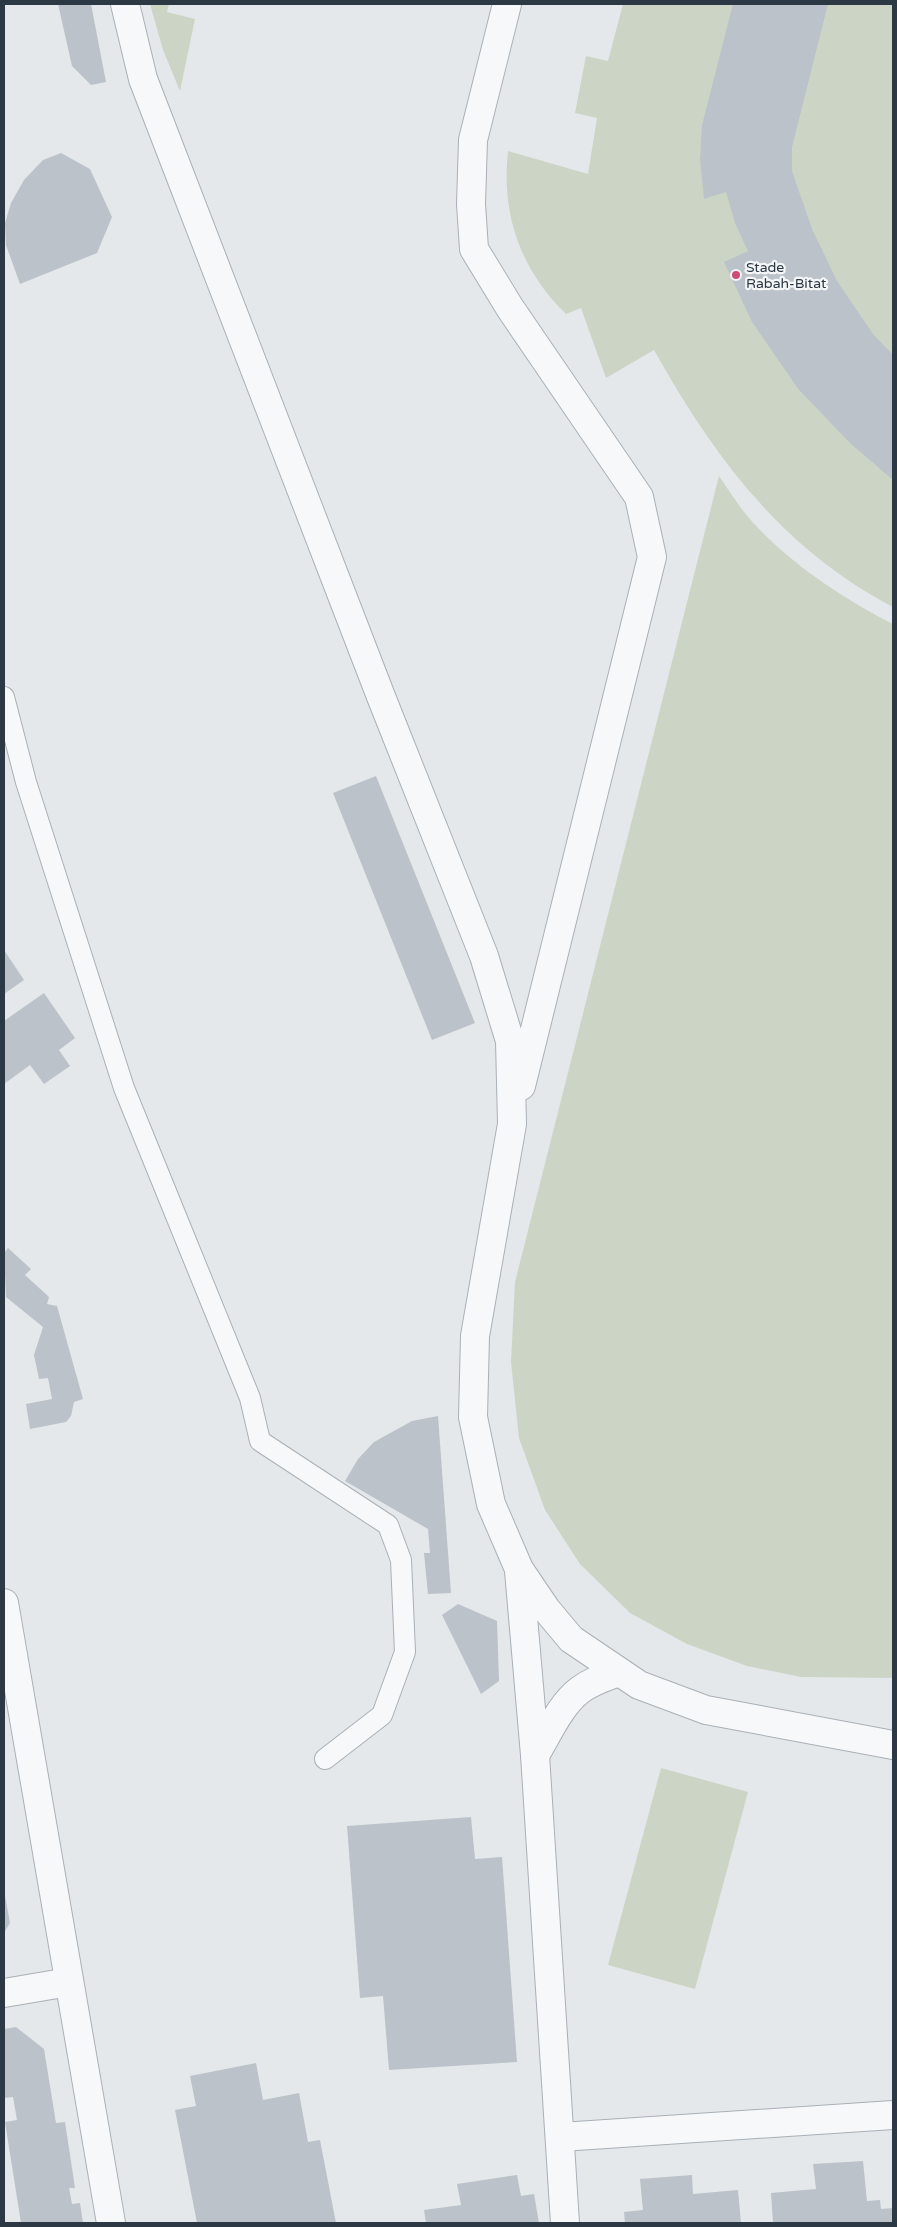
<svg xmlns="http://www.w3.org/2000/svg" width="897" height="2227" viewBox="0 0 897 2227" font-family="'Varela Round',sans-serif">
<rect width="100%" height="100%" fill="#e4e8eb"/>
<!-- green -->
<g fill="#ccd5c5">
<polygon points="150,4 169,4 167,12 195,19 180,91 163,50"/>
<path d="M623 4H893V607C781 548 714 457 654 350L606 378 581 308 566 314C520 269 501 214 508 151L588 174 597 118 575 113 586 56 608 61Z"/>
<path d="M719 476C726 486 733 497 741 508 778 556 840 597 893 624V1678L801 1677 747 1666 687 1644 630 1613 580 1564 545 1510 519 1438 511 1362 515 1282Z"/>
<polygon points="661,1768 748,1792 695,1989 608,1965"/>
</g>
<!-- building -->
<g fill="#bbc2c9">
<polygon points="58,4 91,4 106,82 91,85 72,66"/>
<polygon points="733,4 828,4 792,147 792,171 812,229 837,281 873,334 893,355 893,480 850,443 799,390 752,322 724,262 748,251 735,223 726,192 704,199 700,160 702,125"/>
<polygon points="61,153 90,169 112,217 97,253 20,284 6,245 5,223 11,203 24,180 43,160"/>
<polygon points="376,776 475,1023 432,1040 333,793"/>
<polygon points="4,950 24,980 4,994"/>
<polygon points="44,993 75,1038 59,1050 70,1066 44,1084 30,1065 4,1084 4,1021"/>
<polygon points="8,1248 31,1269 25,1275 49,1297 47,1304 57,1306 83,1399 74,1402 71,1416 66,1422 30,1429 26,1404 52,1399 48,1378 39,1379 34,1355 43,1327 6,1297 4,1253"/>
<polygon points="438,1416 451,1593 428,1594 424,1553 430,1553 428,1529 345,1481 358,1459 374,1442 412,1421"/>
<polygon points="458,1604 497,1621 499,1681 481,1694 442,1615"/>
<polygon points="471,1817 475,1859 502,1857 517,2062 389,2070 383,1996 360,1998 347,1826"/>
<polygon points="4,1890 10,1923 4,1933"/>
<polygon points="16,2027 44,2049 56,2123 65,2122 75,2188 69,2188 72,2204 80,2203 83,2223 21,2223 5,2122 17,2120 13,2097 4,2098 4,2029"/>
<polygon points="256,2063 263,2100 299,2093 308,2142 320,2140 336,2223 197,2223 175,2110 196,2106 190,2076"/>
<polygon points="863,2161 867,2201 880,2200 881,2209 893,2208 893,2223 773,2223 771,2193 816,2189 813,2164"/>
<polygon points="517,2175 521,2196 534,2194 539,2223 426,2223 424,2210 461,2205 457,2184"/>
<polygon points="692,2175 693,2194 738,2190 741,2223 625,2223 624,2212 643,2210 640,2179"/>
</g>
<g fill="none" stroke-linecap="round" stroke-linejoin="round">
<defs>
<polyline id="service" points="4,697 26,782 124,1088 250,1398 260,1441 388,1525 401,1560 405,1652 382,1715 325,1759"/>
<g id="minor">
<polyline points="125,4 143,79 380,694 484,956 510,1041 512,1124 475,1336 473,1417 491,1504 519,1569 546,1609 571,1639 639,1685 706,1710 893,1745"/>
<polyline points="507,4 473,140 471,204 474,249 510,308 639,497 652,557 521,1086"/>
<polyline points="519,1571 535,1755 565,2223"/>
<polyline points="4,1603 111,2223"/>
<path d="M535 1755C548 1734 560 1705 580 1690 592 1681 605 1677 619 1672"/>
<polyline points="4,1993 69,1982"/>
<polyline points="561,2137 893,2115"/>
</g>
</defs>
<!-- service casing -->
<use href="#service" stroke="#a9b0b6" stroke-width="22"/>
<!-- minor casing -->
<use href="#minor" stroke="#a9b0b6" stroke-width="30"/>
<!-- service -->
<use href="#service" stroke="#f7f8fa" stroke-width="20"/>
<!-- minor -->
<use href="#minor" stroke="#f7f8fa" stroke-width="28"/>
</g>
<!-- markers -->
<circle fill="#cc4d75" stroke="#f4f6f8" stroke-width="2" cx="736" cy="275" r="5"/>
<g text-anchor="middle" stroke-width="4.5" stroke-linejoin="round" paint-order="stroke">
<!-- poi labels -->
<g font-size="14" fill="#2c3844" stroke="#f4f6f8" text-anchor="start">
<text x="746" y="272">Stade<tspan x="746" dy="16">Rabah-Bitat</tspan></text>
</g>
</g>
<!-- border -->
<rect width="897" height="2227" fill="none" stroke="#2c3844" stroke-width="10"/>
</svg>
